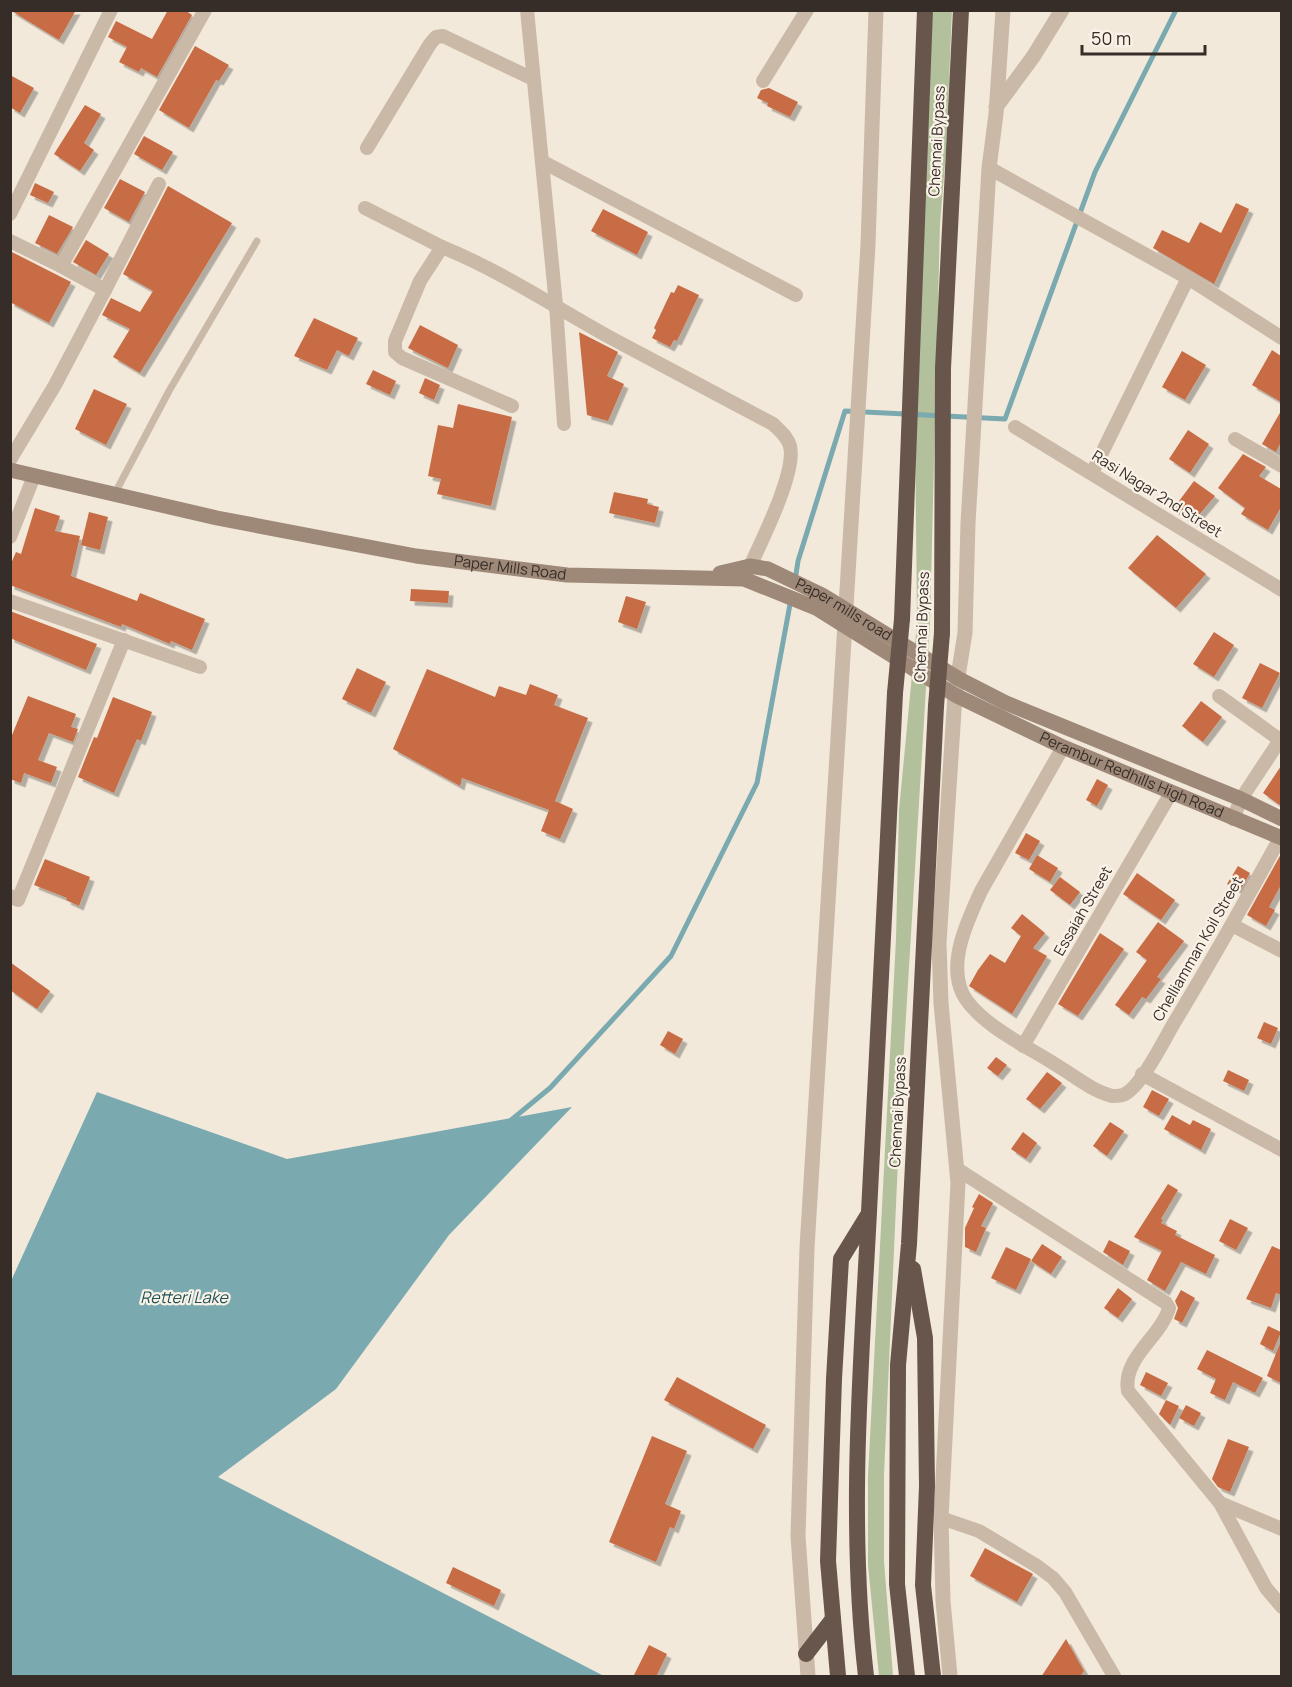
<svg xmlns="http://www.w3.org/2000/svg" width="1292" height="1687" viewBox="0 0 1292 1687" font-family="Manrope,sans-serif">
<defs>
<filter id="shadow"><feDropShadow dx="4.5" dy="4.5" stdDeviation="0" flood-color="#0004"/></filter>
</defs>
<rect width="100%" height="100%" fill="#f2e9db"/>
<!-- green -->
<polygon fill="#b2c19b" points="952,10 946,152 940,224 930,622 900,1115 884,1475 884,1561 893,1676 879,1676 868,1565 868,1476 896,939 899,810 917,623 915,424 930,11"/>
<!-- water -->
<polygon fill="#7aaaaf" points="97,1092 287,1159 572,1107 449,1235 336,1389 218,1477 604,1676 11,1676 11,1281"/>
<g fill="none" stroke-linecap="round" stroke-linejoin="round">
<!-- stream -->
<g stroke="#7aaaaf" stroke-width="5">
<polyline points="795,581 798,561 845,411 1005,419 1095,172 1176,10"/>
<polyline points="510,1121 550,1088 671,956 757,783 791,599"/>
</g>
</g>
<!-- building -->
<g fill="#c76c44" filter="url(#shadow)">
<polygon points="10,10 76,10 59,40"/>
<polygon points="168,10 185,10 192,15 157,77 141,68 139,72 119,62 127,47 108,37 116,21 152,39"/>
<polygon points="195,46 229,65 219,81 216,80 189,128 159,110"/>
<polygon points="10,75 34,88 20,113 10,107"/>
<polygon points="769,88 798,102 790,117 767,106 768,103 757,98 761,90"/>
<polygon points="85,105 101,114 84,143 94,150 80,171 54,154"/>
<polygon points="144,136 173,152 162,170 134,154"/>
<polygon points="120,179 145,192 129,222 104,208"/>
<polygon points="35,183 54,192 48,203 30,195"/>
<polygon points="168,186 232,223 140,373 113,357 130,329 102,315 111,298 140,312 153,291 123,274"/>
<polygon points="1236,203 1249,209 1214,284 1153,248 1162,230 1189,243 1200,222 1221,233"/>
<polygon points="603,209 648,232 637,255 591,231"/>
<polygon points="49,215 73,227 57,254 35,243"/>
<polygon points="86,240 109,254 96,275 73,262"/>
<polygon points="10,251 71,282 49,323 10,302"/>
<polygon points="678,285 699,295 677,341 674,340 670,347 652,338 656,330 654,328 671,292 674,293"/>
<polygon points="314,318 358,338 349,356 337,350 327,370 294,356"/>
<polygon points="420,325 458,345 448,368 408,348"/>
<polygon points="579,332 618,352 607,376 624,384 608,421 587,415"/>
<polygon points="1272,350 1281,356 1281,402 1252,385"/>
<polygon points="1182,351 1206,365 1185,400 1162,387"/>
<polygon points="373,370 396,381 390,395 366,384"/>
<polygon points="425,378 440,385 434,400 419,393"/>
<polygon points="94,389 127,404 106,445 75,429"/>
<polygon points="458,404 512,417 491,506 437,494 441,479 428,476 438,425 453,428"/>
<polygon points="1281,411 1281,442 1276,452 1262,444"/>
<polygon points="1188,430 1209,444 1190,473 1169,459"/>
<polygon points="1243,454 1266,467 1259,476 1281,489 1281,507 1268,530 1241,514 1245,508 1218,488"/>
<polygon points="1194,481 1215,496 1193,522 1173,509"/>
<polygon points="614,492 648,499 647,504 659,507 655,523 609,513"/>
<polygon points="35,508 60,516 55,531 80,536 71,576 137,601 140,593 205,619 192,650 171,641 170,644 122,624 121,627 10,585 10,566 16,552 21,554"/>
<polygon points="89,512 108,517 100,550 81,545"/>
<polygon points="1157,535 1206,574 1176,608 1128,568"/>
<polygon points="411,589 449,591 448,603 410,601"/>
<polygon points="626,596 646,602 637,629 618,622"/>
<polygon points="10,611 97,644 86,670 10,638"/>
<polygon points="1214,632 1234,645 1214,677 1193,664"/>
<polygon points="1260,663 1280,673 1262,708 1242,698"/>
<polygon points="357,668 386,682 371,713 342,699"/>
<polygon points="427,669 495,697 499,686 526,695 530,684 558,695 554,705 588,718 555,801 573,809 560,839 541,831 549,810 462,778 460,786 393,749"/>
<polygon points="28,696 76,714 71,727 78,729 73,742 49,733 38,760 57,767 51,783 24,773 21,783 10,779 10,740"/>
<polygon points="113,697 152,712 141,741 137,739 114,793 78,777 94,737 97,738"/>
<polygon points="1201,701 1222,717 1203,742 1182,726"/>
<polygon points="1281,766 1281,806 1263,793"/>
<polygon points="1097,779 1108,785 1097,806 1086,800"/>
<polygon points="1026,833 1040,841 1029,860 1015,853"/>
<polygon points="1281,854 1281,885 1269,907 1275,910 1266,926 1247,915"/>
<polygon points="1037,855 1058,868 1050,882 1029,869"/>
<polygon points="45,859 90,877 79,906 66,900 67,898 34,885"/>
<polygon points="1238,866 1250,873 1240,891 1227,884"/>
<polygon points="1137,873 1175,900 1161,920 1123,894"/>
<polygon points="1060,877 1080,892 1070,905 1050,890"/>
<polygon points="1022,914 1045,933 1033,948 1047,956 1012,1014 969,986 978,970 990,954 1005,963 1021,936 1011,928"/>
<polygon points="1158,922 1184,941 1157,977 1161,979 1146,999 1142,997 1129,1015 1115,1005 1147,960 1136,952"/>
<polygon points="1100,933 1124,949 1078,1016 1058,1004"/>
<polygon points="10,962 50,991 37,1009 10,990"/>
<polygon points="1264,1022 1278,1028 1271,1044 1257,1038"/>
<polygon points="668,1031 683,1039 675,1054 660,1045"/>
<polygon points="996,1057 1007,1065 998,1076 987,1068"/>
<polygon points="1228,1070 1249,1080 1244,1091 1223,1081"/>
<polygon points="1047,1072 1062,1083 1040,1109 1026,1099"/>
<polygon points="1152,1090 1169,1099 1159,1116 1143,1107"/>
<polygon points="1172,1115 1190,1125 1193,1120 1211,1129 1201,1150 1164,1129"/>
<polygon points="1110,1122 1124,1131 1107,1156 1093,1146"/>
<polygon points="1023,1132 1037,1143 1026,1159 1011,1149"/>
<polygon points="1168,1184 1178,1190 1161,1219 1163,1220 1161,1223 1177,1231 1175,1235 1215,1255 1206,1274 1181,1262 1165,1291 1147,1280 1162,1251 1134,1237"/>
<polygon points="979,1194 993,1203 981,1226 986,1228 976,1252 965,1247 965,1228 974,1208 972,1207"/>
<polygon points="1230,1219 1248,1228 1236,1250 1219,1241"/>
<polygon points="1109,1240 1130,1251 1123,1265 1103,1252"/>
<polygon points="1042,1244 1062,1257 1051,1274 1031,1261"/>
<polygon points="1272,1246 1281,1250 1281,1295 1276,1293 1271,1308 1246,1299"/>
<polygon points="1006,1247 1031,1259 1016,1290 991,1278"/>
<polygon points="1118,1288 1132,1299 1118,1318 1104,1308"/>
<polygon points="1181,1290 1195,1298 1182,1323 1174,1319 1178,1308 1175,1301"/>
<polygon points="1268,1326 1281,1332 1273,1351 1260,1344"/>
<polygon points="1281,1341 1281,1383 1267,1376"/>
<polygon points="1207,1350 1263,1378 1255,1393 1233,1382 1225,1400 1210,1393 1216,1379 1197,1369"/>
<polygon points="1146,1372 1168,1383 1161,1396 1140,1385"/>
<polygon points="677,1377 766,1425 753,1449 664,1400"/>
<polygon points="1166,1400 1179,1406 1170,1425 1159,1414"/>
<polygon points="1186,1405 1201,1413 1194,1426 1179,1418"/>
<polygon points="652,1436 687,1451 665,1504 681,1511 674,1529 670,1527 656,1562 609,1542"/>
<polygon points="1228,1439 1249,1447 1230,1492 1218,1487 1212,1479"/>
<polygon points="985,1548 1033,1574 1017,1602 970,1576"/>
<polygon points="453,1567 501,1590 494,1606 446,1583"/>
<polygon points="1066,1639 1084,1671 1080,1677 1041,1677"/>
<polygon points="649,1645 667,1654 656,1677 633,1677"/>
</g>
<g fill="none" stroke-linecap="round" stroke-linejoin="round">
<!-- service -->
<polyline stroke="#cab9a7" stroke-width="7" points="114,495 169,391 257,241"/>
<!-- minor -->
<g stroke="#cab9a7" stroke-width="14">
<polyline points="527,10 556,305 564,424"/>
<polyline points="763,81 807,10"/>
<polyline points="367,148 430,44 436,37 443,36 533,79"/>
<polyline points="543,162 796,295"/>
<polyline points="989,168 1188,278 1282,338"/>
<polyline points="159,184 105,290 61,266 205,10"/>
<polyline points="365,208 442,247"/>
<polyline points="10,214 111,10"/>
<polyline points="10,241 61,266"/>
<path d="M512 406 402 358 395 352V341L420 281 442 247C501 271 555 307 611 338 665 367 719 395 773 424 780 431 787 436 790 446 797 473 758 548 746 575"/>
<polyline points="1015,427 1282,590"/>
<polyline points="1235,439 1282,466"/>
<polyline points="10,460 55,385 105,290"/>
<polyline points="1092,473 1188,278"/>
<polyline points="10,537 34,476"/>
<polyline points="10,601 200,667"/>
<polyline points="1219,696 1280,740"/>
<path d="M1063 747 981 891C969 918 950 956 960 987 963 998 972 1008 981 1016 1002 1035 1029 1048 1053 1063 1072 1074 1090 1090 1112 1096 1116 1096 1122 1096 1125 1094 1142 1085 1164 1040 1174 1023 1211 962 1246 900 1280 838"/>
<polyline points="1233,819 1241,799 1282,737"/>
<polyline points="10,896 18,900 124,640"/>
<polyline points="1232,925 1282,951"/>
<polyline points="1023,1046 1171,793"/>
<polyline points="1142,1074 1282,1150"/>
<path d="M957 1169 1166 1303 1169 1308C1161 1337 1122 1358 1128 1391L1220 1503 1266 1588 1282 1607"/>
<polyline points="1220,1503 1282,1529"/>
<polyline points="941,1518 979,1531 1037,1566 1053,1578 1065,1592 1114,1676"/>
</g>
<!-- tertiary -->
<g stroke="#cab9a7" stroke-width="15">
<polyline points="996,107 1033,57 1062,10"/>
<polyline points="808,1676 798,1536 807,1248 868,245 876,10"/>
<polyline points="950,1676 943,1601 941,1518 958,1183 941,1003 939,943 955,695 965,633 968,523 980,321 989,168 996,114 1003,10"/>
</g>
<!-- secondary -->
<g stroke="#9e8878" stroke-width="15">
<path id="s1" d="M10 470 217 518 416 556 567 575 744 579 816 608 955 695 984 709 1063 747 1282 838"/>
<path id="s2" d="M720 573 750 566 768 569 822 595 959 679 1006 703 1241 799 1282 819"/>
</g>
<!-- trunk -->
<g stroke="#68564c" stroke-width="16">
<polyline points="902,619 925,10"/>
<polyline points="942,633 943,368 961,10"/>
<polyline points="913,1269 925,1338 927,1486 923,1585 933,1676"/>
<polyline points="806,1654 833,1619"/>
<polyline points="838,1676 828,1561 834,1379 841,1259 868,1215"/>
<path d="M866 1676C848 1522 861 1367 869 1212 879 1039 886 866 895 693"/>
<polyline points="907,1676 897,1584 898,1365 909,1244 936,706"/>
</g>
<!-- trunk-bridge -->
<g stroke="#68564c" stroke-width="16">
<polyline points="895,693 902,619"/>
<polyline points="936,706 942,633"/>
</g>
</g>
<g text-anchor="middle" stroke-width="4.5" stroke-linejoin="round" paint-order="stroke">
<!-- street labels -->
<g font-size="15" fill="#362d28" stroke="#faf2e7">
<text transform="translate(937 141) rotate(-87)" y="5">Chennai Bypass</text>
<text transform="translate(1157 494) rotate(32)" y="5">Rasi Nagar 2nd Street</text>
<text dy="5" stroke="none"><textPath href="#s1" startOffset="510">Paper Mills Road</textPath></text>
<text dy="5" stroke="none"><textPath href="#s2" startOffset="135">Paper mills road</textPath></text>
<text transform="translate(922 627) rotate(-88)" y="5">Chennai Bypass</text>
<text dy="5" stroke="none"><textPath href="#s1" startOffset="1180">Perambur Redhills High Road</textPath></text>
<text transform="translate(1083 911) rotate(-60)" y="5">Essaiah Street</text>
<text transform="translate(1198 949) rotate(-60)" y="5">Chelliamman Koil Street</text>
<text transform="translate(898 1112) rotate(-87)" y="5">Chennai Bypass</text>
</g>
<!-- water labels -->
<g font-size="16" font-style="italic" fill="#1d5158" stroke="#faf2e7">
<text x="184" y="1303">Retteri Lake</text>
</g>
</g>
<!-- border -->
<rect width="1292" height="1687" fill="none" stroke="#362d28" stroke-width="24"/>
<!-- scale -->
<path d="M1082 45v9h123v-9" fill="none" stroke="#362d28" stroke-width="3"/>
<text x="1091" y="45" font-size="18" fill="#362d28" stroke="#faf2e7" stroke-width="4.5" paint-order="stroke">50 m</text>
</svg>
